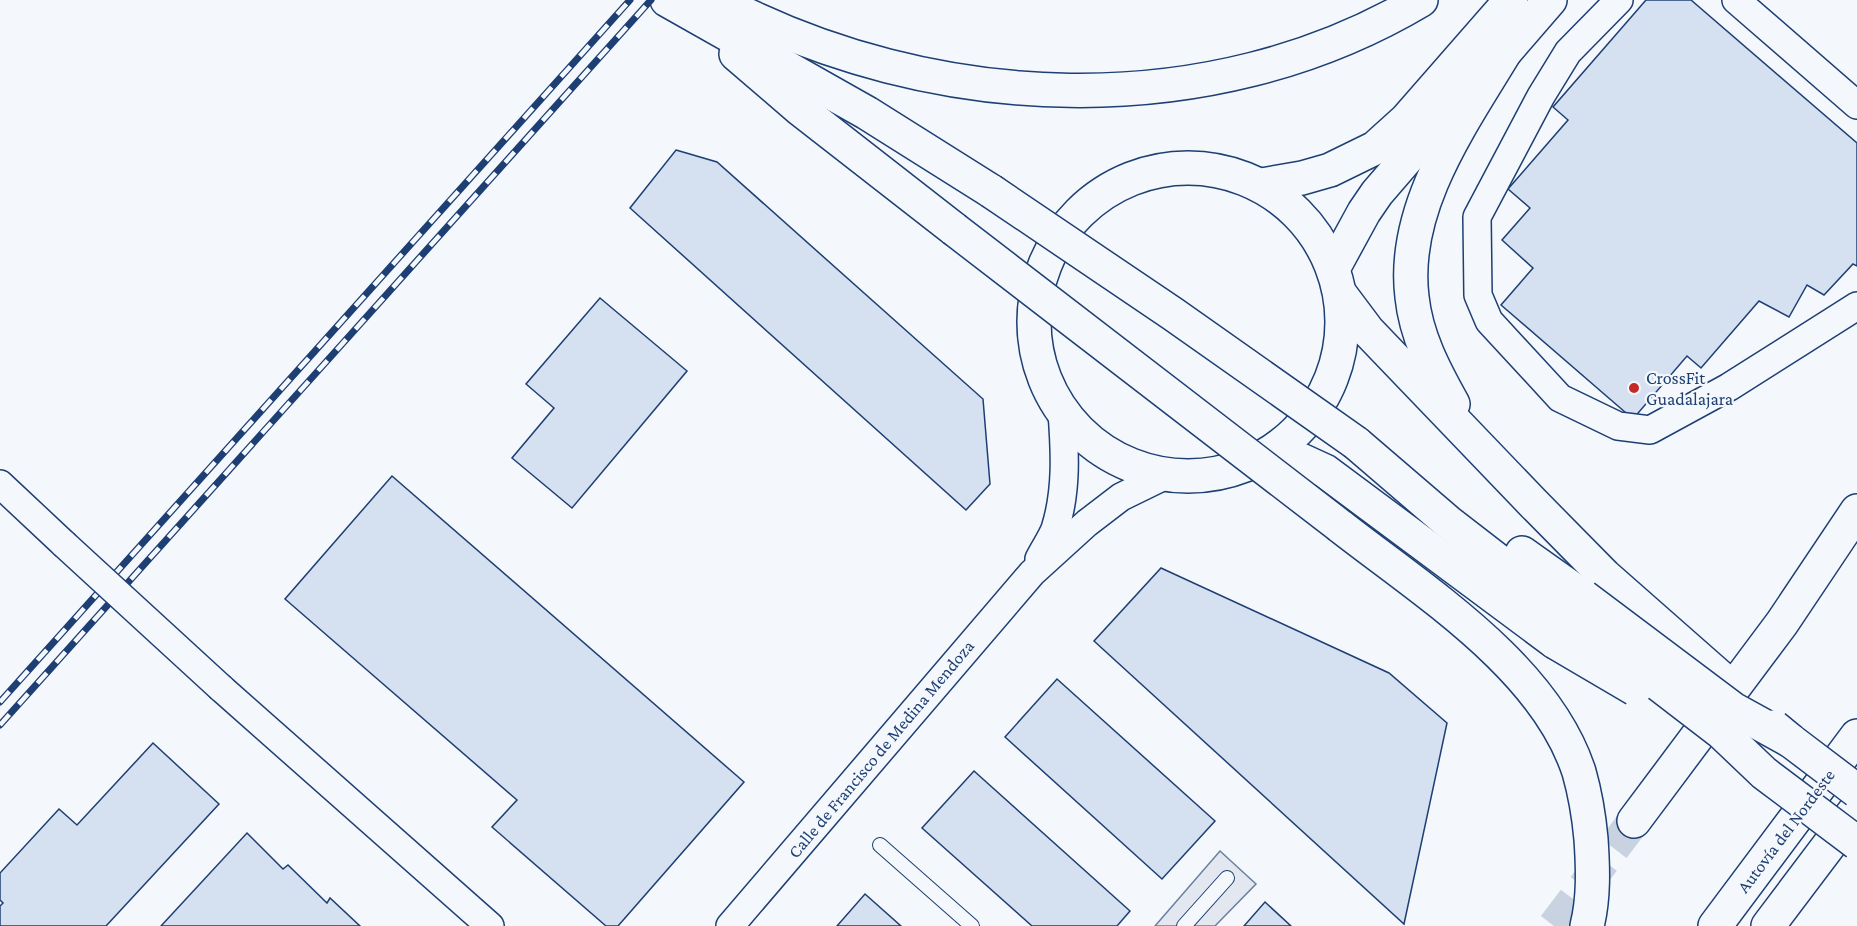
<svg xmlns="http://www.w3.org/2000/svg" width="1857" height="926" viewBox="0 0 1857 926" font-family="'Crimson Pro',serif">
<rect width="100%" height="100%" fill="#f4f7fb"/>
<!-- parking -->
<polygon fill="#e3e8f0" stroke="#687fa3" stroke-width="1.5" points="1220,851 1256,884 1215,926 1155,926"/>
<!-- building -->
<g fill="#d5e0f0" stroke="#1d3f73" stroke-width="1.5">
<polygon points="1646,0 1691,0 1857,143 1857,266 1853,264 1824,295 1807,285 1789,317 1759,301 1701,368 1687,356 1633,419 1501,305 1533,268 1502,240 1530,208 1508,189 1568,120 1553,107"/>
<polygon points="676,150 717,162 983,399 990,484 966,510 630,208"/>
<polygon points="600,298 687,371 572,508 512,458 554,408 526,384"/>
<polygon points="392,476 744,782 618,926 606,926 492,827 517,800 285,599"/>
<polygon points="1161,568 1389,673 1447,723 1404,924 1094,641"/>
<polygon points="1057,679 1215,821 1162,879 1005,737"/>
<polygon points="153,743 219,804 106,926 0,926 0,906 3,903 0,900 0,873 59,809 77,825"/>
<polygon points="974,771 1130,911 1117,926 1032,926 922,828"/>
<polygon points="247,833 283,869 288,865 327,903 330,898 360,926 161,926"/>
<polygon points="865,894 901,926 837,926"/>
<polygon points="1265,902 1291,926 1244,926"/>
</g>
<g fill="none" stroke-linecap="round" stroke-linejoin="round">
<!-- secondary-tunnel -->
<polyline stroke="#c9d2e0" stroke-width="33" stroke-dasharray="33 16" stroke-linecap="butt" points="1554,926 1634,821"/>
<defs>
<g id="lane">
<polyline points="880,845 972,926"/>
<polyline points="1184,926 1227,878"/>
</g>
<g id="street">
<polyline points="1619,0 1568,52 1541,96 1477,217 1478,295 1489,321 1560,398 1618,426 1650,430 1729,387 1857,306"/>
<polyline points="1736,0 1857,105"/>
<polyline points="0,484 64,544"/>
<path d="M1039 559C1044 549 1051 539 1055 529 1067 491 1065 452 1062 412"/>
<polyline points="221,688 490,926"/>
<polyline points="730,926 1032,573 1087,523 1121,497 1166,475"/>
</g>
<polyline id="secondary" points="1634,821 1782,623 1857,511"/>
<g id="highway">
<polyline points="667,0 867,113 991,191"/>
<path d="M717 0C932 114 1208 127 1421 0"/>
<polyline points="736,54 800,109 954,229"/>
<circle cx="1188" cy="322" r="154"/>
<polyline points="1262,185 1302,178 1330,170 1375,148 1406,120 1511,0"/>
<polyline points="1334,267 1364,212 1377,193 1446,113 1505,52 1550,0"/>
<polyline points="1341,295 1368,331 1533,503 1605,576 1722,679"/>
<path d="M1453 404C1434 370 1416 336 1412 297 1401 208 1461 125 1505 52"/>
<polyline points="1356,443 1448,522 1571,617"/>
<polyline points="1268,455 1301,460 1325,471 1555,642"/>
<path d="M1340 526C1423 591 1545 667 1579 772 1585 793 1589 817 1591 839 1593 868 1594 898 1587 926"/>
<polyline points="1522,553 1584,597"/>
<polyline points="1715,926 1857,736"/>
<polyline points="1768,926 1857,808"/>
</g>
</defs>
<!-- lane casing -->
<use href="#lane" stroke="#1d3f73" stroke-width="16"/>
<!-- street casing -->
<use href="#street" stroke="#1d3f73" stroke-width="30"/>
<!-- secondary casing -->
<use href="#secondary" stroke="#1d3f73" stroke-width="36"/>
<!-- highway casing -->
<use href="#highway" stroke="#1d3f73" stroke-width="36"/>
<!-- lane -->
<use href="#lane" stroke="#f4f7fb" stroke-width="14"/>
<!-- street -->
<use href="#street" stroke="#f4f7fb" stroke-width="27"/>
<!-- secondary -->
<use href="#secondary" stroke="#f4f7fb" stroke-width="33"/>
<!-- highway -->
<use href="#highway" stroke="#f4f7fb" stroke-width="33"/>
<defs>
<g id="rail">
<polyline points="0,702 630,0"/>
<polyline points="0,725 651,0"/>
</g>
</defs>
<!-- rail casing -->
<use href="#rail" stroke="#1d3f73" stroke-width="7"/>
<!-- rail -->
<use href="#rail" stroke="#f4f7fb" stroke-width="4.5" stroke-dasharray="14" stroke-linecap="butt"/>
<defs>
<polyline id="street-bridge" points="64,544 221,688"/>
<g id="highway-bridge">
<polyline points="991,191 1173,314 1356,443"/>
<polyline points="954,229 1340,526"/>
<polyline points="1584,597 1733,709 1791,741"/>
<polyline points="1571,617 1722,733 1764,773 1857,843"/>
<polyline points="1555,642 1635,689"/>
<polyline points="1774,727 1791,741 1857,791"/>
</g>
</defs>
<!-- street-bridge casing -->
<use href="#street-bridge" stroke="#1d3f73" stroke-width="30" stroke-linecap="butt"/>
<!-- highway-bridge casing -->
<use href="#highway-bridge" stroke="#1d3f73" stroke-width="36" stroke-linecap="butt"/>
<!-- street-bridge -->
<use href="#street-bridge" stroke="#f4f7fb" stroke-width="27"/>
<!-- highway-bridge -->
<use href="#highway-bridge" stroke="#f4f7fb" stroke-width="33"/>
</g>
<!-- markers -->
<circle fill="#c62828" stroke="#f4f7fb" stroke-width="2" cx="1634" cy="388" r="6"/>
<g text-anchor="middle" stroke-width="4.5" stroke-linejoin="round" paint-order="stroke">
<!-- poi labels -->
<g font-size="18" fill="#1d3f73" stroke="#f4f7fb" text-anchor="start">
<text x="1646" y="384">CrossFit<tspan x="1646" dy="21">Guadalajara</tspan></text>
</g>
<!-- street labels -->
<g font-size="18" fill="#1d3f73" stroke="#f4f7fb">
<text transform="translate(881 749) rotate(-50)" y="6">Calle de Francisco de Medina Mendoza</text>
<text transform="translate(1786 831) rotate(-53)" y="6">Autovía del Nordeste</text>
</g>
</g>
</svg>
